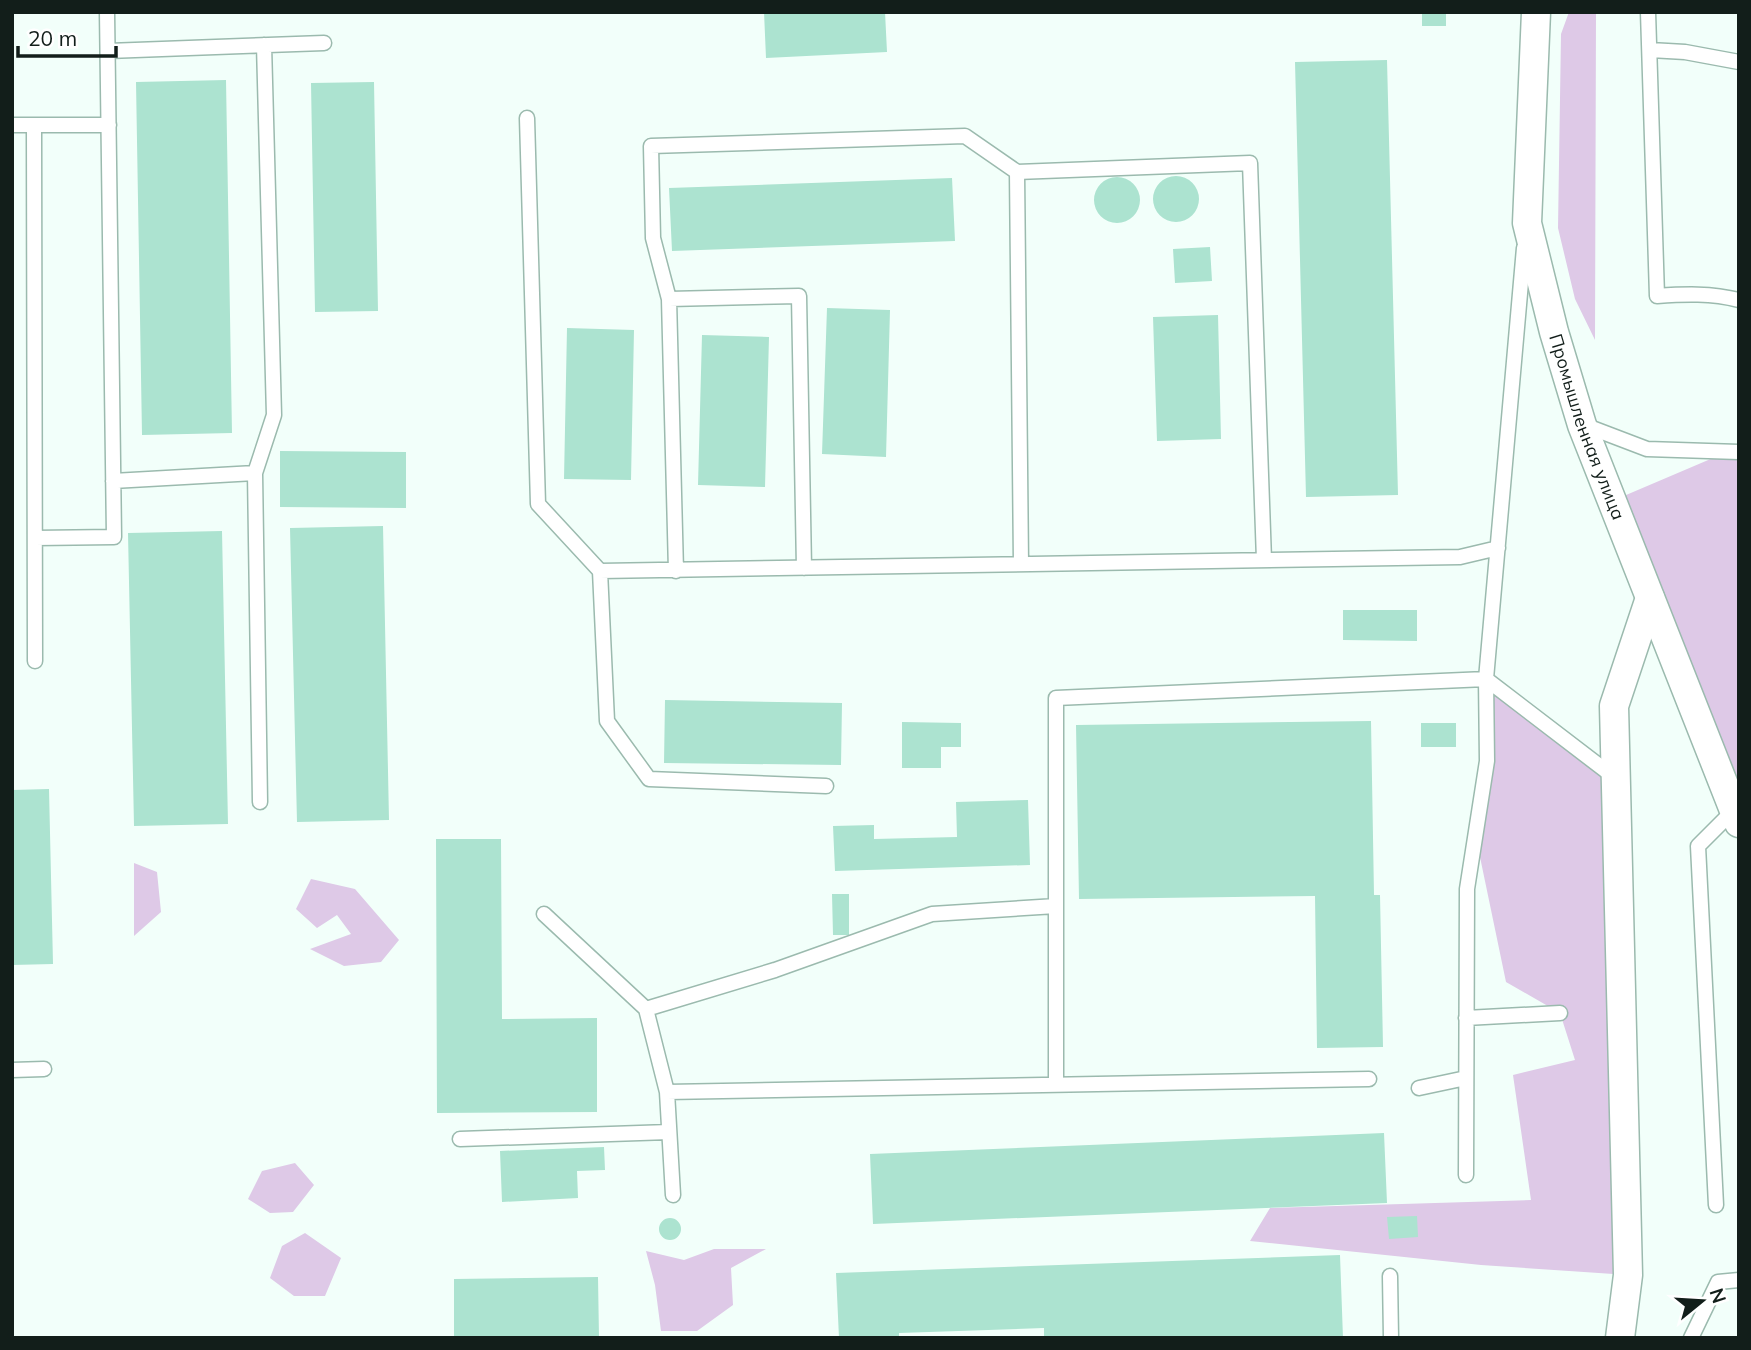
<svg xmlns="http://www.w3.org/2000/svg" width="1751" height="1350" viewBox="0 0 1751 1350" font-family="Mulish,sans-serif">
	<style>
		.green { fill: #dec9e7 }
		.building { fill: #ace3d0 }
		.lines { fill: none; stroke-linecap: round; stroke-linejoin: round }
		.service-casing { stroke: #9bbaae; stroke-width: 17 }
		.minor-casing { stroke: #9bbaae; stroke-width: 31 }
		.service { stroke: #fff; stroke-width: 14 }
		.minor { stroke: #fff; stroke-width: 28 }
		.labels { text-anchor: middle; stroke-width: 7; stroke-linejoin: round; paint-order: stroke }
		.street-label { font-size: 18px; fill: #121e1a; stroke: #fff }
	</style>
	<rect width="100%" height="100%" fill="#f2fffa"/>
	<path class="green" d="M1569,12h27l-1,328 -20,-41 -17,-71 3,-194z
		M1727,452h12v371l-127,-322z
		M1486,679l130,98 12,498 -147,-10 -231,-24 20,-33 261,-8 -18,-125 62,-15 -15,-47 -54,-31 -31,-149z
		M134,863l23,9 4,40 -27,24z
		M311,879l44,10 44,51 -18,22 -37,4 -34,-17 41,-15 -14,-19 -20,13 -21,-19z
		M295,1163l19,22 -21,27 -23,1 -22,-14 14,-28z
		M305,1233l36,25 -16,38h-31l-24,-18 12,-32z
		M714,1249h52l-35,19 2,37 -36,26h-36l-6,-46 -9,-34 38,9z"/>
	<path class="building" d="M764,12h121l2,40 -121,6z
		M1422,12h24v14h-24z
		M1387,60l11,435 -92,2 -11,-435z
		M226,80l6,353 -90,2 -6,-353z
		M374,82l4,229 -63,1 -4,-229z
		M1153 199a23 23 0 1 1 46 0a23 23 0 1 1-46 0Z
		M1094 200a23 23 0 1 1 46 0a23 23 0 1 1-46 0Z
		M952,178l3,63 -283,10 -3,-63z
		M1210,247l2,34 -37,2 -2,-34z
		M827,308l63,2 -4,147 -64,-3z
		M1218,315l3,124 -64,2 -4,-124z
		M567,328l67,2 -3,150 -67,-1z
		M702,335l67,2 -4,150 -67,-2z
		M280,451l126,1v56l-126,-1z
		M383,526l6,294 -92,2 -7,-294z
		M222,531l6,293 -94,2 -6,-293z
		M1343,610h74v31l-74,-1z
		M665,700l177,3 -1,62 -177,-2z
		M1371,721l3,174h6l3,152 -66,1 -2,-152 -236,3 -3,-174z
		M902,722l59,1v24h-20v21h-39z
		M1421,723h35v24h-35z
		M49,789l4,175 -41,1v-175z
		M1028,800l2,65 -195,6 -2,-45 41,-1v14l83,-2 -1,-35z
		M436,839h65l1,180 95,-1v94l-160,1z
		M832,894h17v41h-16z
		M1384,1133l3,70 -514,21 -3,-70z
		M604,1147l1,23 -28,1 1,27 -76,4 -2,-51z
		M1417,1216l1,21 -29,2 -2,-22z
		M659 1229a11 11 0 1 1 22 0a11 11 0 1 1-22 0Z
		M1340,1255l3,83h-299v-10l-145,5v5h-60l-3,-65z
		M598,1277l1,61h-145v-59z"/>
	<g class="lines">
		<g class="service-casing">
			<path id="service" d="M1648,12l9,284c28,-2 54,-3 82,4
				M1650,50l35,2 54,10
				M108,51l216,-8
				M527,118l11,386 62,67 860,-14 38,-9
				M12,125h97
				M34,125l1,536
				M1017,172l4,392
				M669,299l130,-3 5,272
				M1584,425l63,24 92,3
				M113,481l142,-8
				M35,538l79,-1 -7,-525
				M600,571l7,150 42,58 177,7
				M676,571l-7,-272 -16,-61 -2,-92 314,-10 52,36 233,-9 14,397
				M260,802l-5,-329 19,-58 -10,-370
				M544,914l102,95 21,83 6,103
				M646,1009l129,-39 157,-56 124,-8
				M1466,1018l94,-5
				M12,1070l32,-1
				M1056,1084v-386l430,-19 128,98
				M1419,1088l47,-10
				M667,1092l702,-13
				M460,1139l209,-7
				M1466,1175l1,-286 20,-128 -1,-82 38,-431
				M1716,1205l-18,-359 36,-36
				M1390,1276l1,62
				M1691,1338l27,-56 21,-2"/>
		</g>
		<g class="minor-casing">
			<g id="minor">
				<path id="s1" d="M1536,12l-9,211 27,109 28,93 157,398"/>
				<path d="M1620,1338l8,-63 -14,-569 36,-108"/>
			</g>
		</g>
		<use href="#service" class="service"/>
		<use href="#minor" class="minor"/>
	</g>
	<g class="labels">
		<g class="street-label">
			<text dy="6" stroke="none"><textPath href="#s1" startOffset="424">Промышленная улица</textPath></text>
		</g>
	</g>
	<rect width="1751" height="1350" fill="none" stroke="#121e1a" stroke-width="28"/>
	<g transform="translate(1702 1301) rotate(72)" stroke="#ffffff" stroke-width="5" paint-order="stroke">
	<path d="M0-5L12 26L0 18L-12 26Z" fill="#121e1a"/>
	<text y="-10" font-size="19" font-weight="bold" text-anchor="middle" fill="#121e1a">N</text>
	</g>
	<path d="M18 46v10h98v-10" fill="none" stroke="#121e1a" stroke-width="3.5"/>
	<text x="28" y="46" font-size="21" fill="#121e1a" stroke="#ffffff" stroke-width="5" paint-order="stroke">20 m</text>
</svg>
